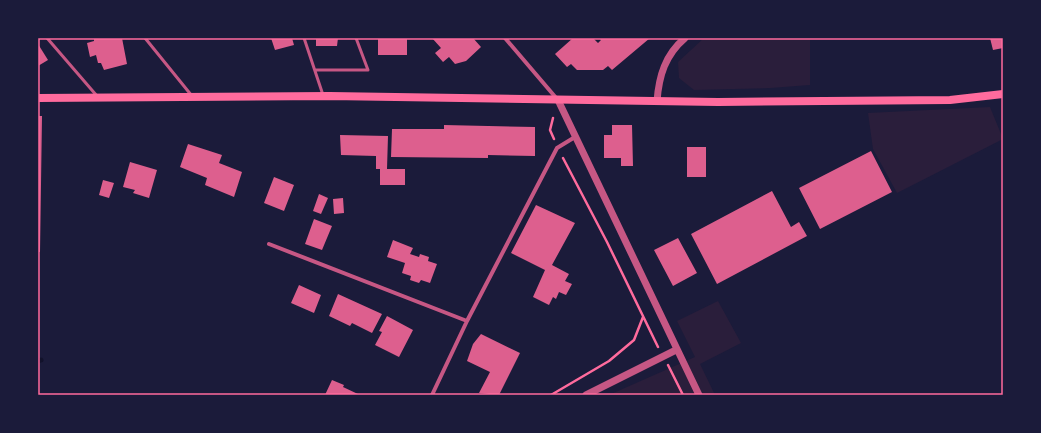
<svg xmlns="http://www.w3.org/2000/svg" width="1041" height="433" viewBox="0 0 1041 433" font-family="Signika,sans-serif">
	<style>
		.green { fill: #2a1e3b }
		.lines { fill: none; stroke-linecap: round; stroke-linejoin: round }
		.stream { stroke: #12122b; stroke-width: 5 }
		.building { fill: #dd5f8e }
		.path { stroke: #ff6b9d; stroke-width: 2.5 }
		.service { stroke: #c65784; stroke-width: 3 }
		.minor { stroke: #c65784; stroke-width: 4 }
		.tertiary { stroke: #c65784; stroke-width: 7 }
		.secondary { stroke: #ff6b9d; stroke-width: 8 }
		.neatline { fill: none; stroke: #ff6b9d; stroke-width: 1.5 }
	</style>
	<rect width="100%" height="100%" fill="#1b1b3a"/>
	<path class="green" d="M704,38h106v47l-40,3 -76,2 -15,-12 -1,-16z
		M990,107l13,32 -106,54 -24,-44 -5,-36z
		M718,301l23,42 -41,21 15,31h-106l86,-38 -18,-36z"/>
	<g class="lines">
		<path class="stream" d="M38,361l3,-1"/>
	</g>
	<path class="building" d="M94,38h28l5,26 -23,6 -3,-7h-3l-2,-8 -6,2 -3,-14 7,-2z
		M271,38h21l2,7 -19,5z
		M316,38h22l-1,8h-21z
		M378,38h29v17h-29z
		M432,38h41l8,9 -15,14 -11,3 -6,-7 -6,5 -8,-9 6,-5z
		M573,38h20l5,5 3,-3 -2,-2h51l-38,32 -4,-4 -5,4h-26l-6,-6 -4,3 -12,-13z
		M990,38h13v10l-10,2z
		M38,44l10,16 -10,6z
		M38,116h4l-2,136h-2z
		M444,125l91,2v29l-47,-1v3l-97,-1 1,-28h52z
		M612,125h20l1,41h-12v-8h-17v-23h8z
		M340,135l48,1 -1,33h18v16h-25v-16h-4v-13l-35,-1z
		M188,144l34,11 -3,8 23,9 -8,25 -29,-12 2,-7 -27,-11z
		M687,147h19v30h-19z
		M871,151l21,41 -72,37 -21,-41z
		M130,162l27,8 -8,28 -16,-5 2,-3 -12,-3z
		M274,177l20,8 -10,26 -20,-8z
		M103,180l11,3 -5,15 -10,-3z
		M772,191l19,36 8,-5 8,14 -90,48 -26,-50z
		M319,194l9,4 -7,16 -8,-3z
		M343,198l1,15 -10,1 -1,-15z
		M536,205l39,18 -23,42 17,9 -4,7 7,3 -6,11 -7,-3 -3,7 -3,-2 -4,8 -16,-8 12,-27 -34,-17z
		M314,219l18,7 -10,24 -17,-6z
		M678,238l19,35 -24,13 -19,-36z
		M393,240l20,8 -3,6 9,3 1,-3 9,3 -1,4 9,3 -7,19 -9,-3 -2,3 -9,-3 1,-4 -9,-3 3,-10 -18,-6z
		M299,285l22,10 -7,18 -23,-10z
		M338,294l44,20 -10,19 -20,-10 -2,3 -21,-10z
		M387,316l26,14 -14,27 -24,-12 7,-13 -3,-1z
		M481,334l39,19 -21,42 -20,-2 11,-21 -23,-11 6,-17z
		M332,380l12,5 -1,2 17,8h-35z"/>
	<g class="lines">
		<path class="path" d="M553,118l-3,12 4,9
			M563,158l44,84 51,105
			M668,365l15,30
			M551,395l58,-34 25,-21 9,-23"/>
		<path class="service" d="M47,38l50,58
			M145,38l47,58
			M304,38l19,57
			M315,70h53l-12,-32"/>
		<path class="minor" d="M505,38l52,61
			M269,244l198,77
			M432,395l35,-74 90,-173 18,-11"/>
		<path class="tertiary" d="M558,100l141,295
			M657,101c2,-25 8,-46 28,-63
			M586,395l90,-45"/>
		<path class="secondary" d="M38,98l292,-2 388,6 232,-2 53,-6"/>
	</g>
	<rect width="1041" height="433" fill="none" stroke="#1b1b3a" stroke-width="78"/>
	<rect x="39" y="39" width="963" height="355" class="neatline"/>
</svg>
